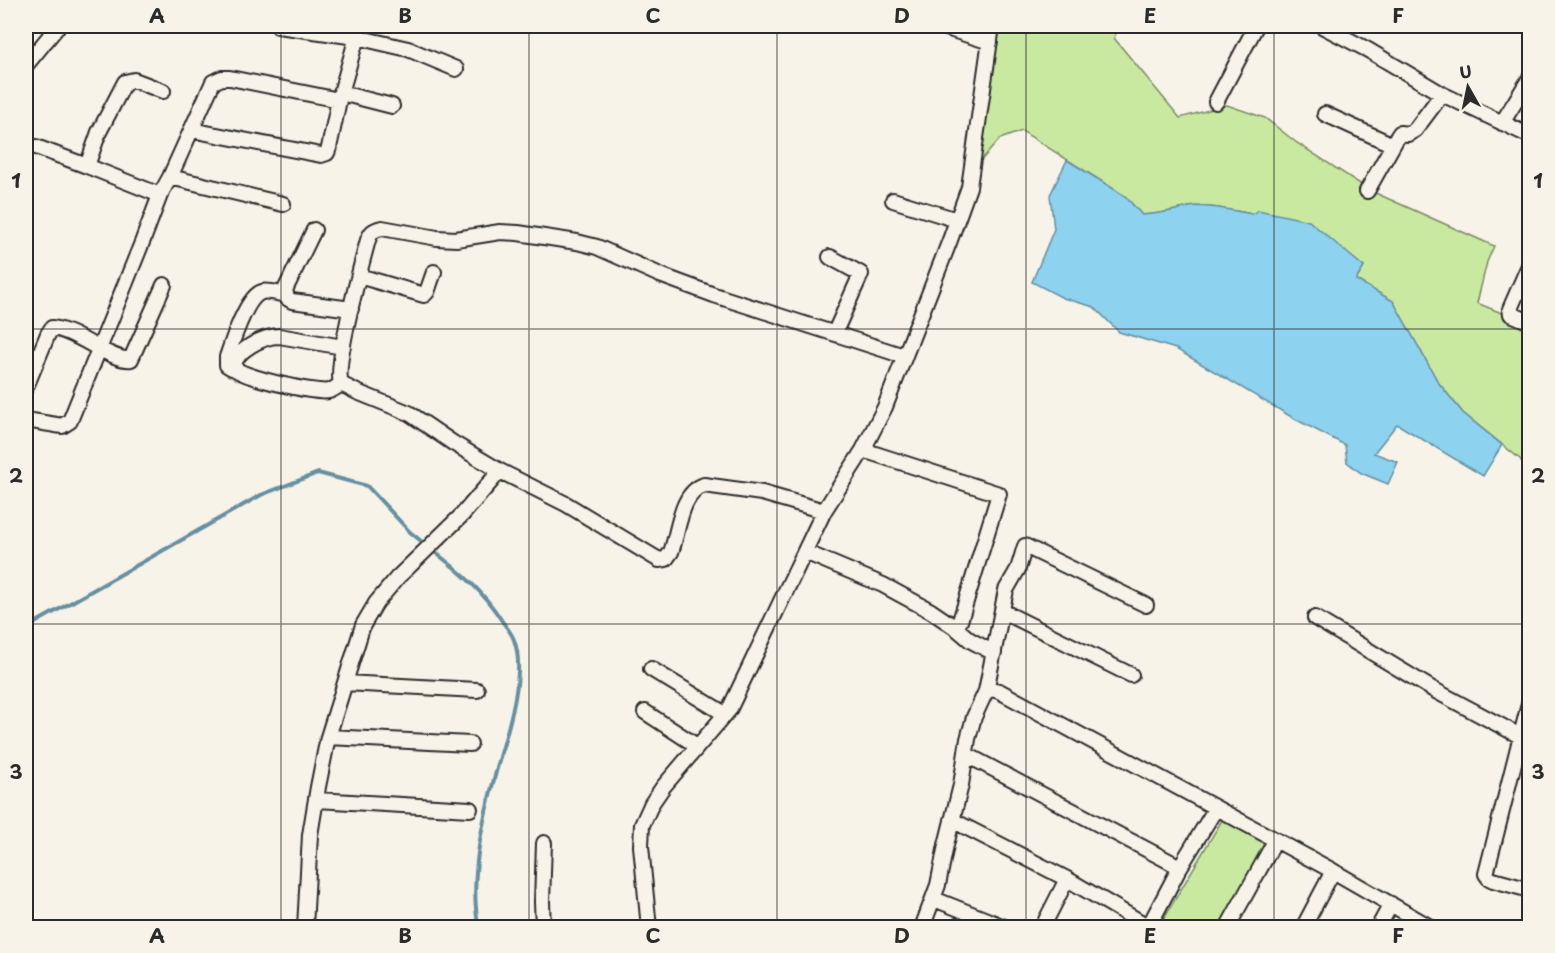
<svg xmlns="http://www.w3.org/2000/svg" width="1555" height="953" viewBox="0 0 1555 953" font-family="'Playpen Sans',sans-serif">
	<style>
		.green { fill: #c9e9a1; stroke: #7a8a66; stroke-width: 1.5 }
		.water { fill: #8dd2ef; stroke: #668fa1; stroke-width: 1.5 }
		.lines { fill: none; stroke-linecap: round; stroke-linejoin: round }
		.stream { stroke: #668fa1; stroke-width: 4 }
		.minor-casing { stroke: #2b2b2b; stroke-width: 18 }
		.minor { stroke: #f7f3e8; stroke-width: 14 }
		.grid { fill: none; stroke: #2b2b2b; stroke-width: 1.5; stroke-opacity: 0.55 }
		.neatline { fill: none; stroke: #2b2b2b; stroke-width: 2 }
		.grid-label { font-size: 20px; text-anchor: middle; font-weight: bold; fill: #2b2b2b }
	</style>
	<rect width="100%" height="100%" fill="#f7f3e8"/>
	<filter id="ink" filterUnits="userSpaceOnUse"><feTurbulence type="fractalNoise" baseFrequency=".0167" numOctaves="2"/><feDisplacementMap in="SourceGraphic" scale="12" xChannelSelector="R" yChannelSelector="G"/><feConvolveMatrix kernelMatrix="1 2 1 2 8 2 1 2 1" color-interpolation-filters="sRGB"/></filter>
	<g filter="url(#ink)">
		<path class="green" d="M993,26h126l-5,12 66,80 47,-13 38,13 32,25 74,48 123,55 -7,16 -10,41 52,21v149l-9,-14 -57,-46 -25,-31 -45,-81 -37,-21 8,-13 -112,-53c-15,-3 -49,-10 -63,-7 -16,4 -30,7 -47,8l-17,-19 -103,-65 -22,8 -32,36z
			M1225,815l50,28 -47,84 -70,1z"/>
		<path class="water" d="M1067,160l58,36 17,19c17,-1 31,-4 47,-8 14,-3 48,4 63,7l6,-4 51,11 55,46 -8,13 37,21 45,81 25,31 39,32 -19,31 -86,-52 -23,29 24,9 -10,22 -27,-11 -14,-11 -2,-17 -50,-26 -119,-70 -57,-17 -25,-25 -31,-9 -31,-16 22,-53 -4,-34z"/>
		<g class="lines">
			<path class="stream" d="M432,550c28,21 51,41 70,71 4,6 10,12 12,19 12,31 -5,86 -14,117 -14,51 -33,118 -21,171
				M26,628l235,-133 57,-22 49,13 43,46 16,13"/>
			<g class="minor-casing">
				<path id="minor" d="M278,26l78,11 52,12 48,20
					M940,26l50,16
					M1322,26l46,24 74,44 88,42
					M1528,26h2
					M26,65l32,-39
					M341,93l51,13
					M1216,102l40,-76
					M1325,114l68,31
					M1502,123l28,-45
					M191,130l130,25 6,-2 2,-5 10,-48
					M36,147l51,19
					M170,177l113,27
					M1367,191l31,-55 2,-3 8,1 7,-4 27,-36
					M160,195l-73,-29 12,-34 26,-50 9,-2 29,11
					M893,200l64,20
					M314,230l-29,60 2,8 5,3 59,8
					M830,257l31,17 -26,58
					M1530,263l-20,46 1,5 19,8
					M359,276l65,19 3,-3 7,-20
					M232,368l-5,-3v-8c5,-15 20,-61 35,-65 7,-2 17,2 24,3
					M341,384c-3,2 -8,6 -12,7 -12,3 -87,-14 -95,-23 -1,-17 30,-32 45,-32l64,11
					M26,387l22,-53 4,-6c24,2 60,34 79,31l33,-74
					M26,420l36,6 8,-5 73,-181 17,-45 10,-18 43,-95 9,-4h8l109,22 21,-74
					M500,471l-47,-28 -44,-30 -52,-21 -16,-8c-7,-19 20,-118 27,-144 3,-8 5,-10 14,-12l55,10 19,1 44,-7 18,1 59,9 20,5 63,28 54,20 190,61
					M805,552l78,33 48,26 25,17 4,-7 39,-127 -136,-44
					M1002,611l129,64
					M1315,618l119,72 86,46
					M956,628l14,12 24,13
					M651,669l74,45
					M345,683l132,7
					M986,691l20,-101 12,-21 7,-23 121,59
					M1530,700l-44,174 3,4 4,2 37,10
					M645,712l52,34
					M328,737l142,7
					M967,755l213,112
					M317,800l153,9
					M952,820l115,59 82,48
					M934,899l73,29
					M305,928l5,-93 8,-48 10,-50 35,-112 13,-22 21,-25 65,-63 38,-44 66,33 93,56 7,-1 5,-7c8,-21 9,-59 33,-67l58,8 62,18
					M543,928l-1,-26 2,-59
					M649,928l-8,-82 1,-21 10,-22 11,-16 66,-77 95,-199 39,-61 22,-43 65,-167 19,-53 23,-161
					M922,928l16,-43 8,-40 15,-60 7,-46 6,-22 12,-26 5,-2 8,2 334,180 99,57
					M1042,928l25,-49
					M1148,928l32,-61 36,-59
					M1227,928l48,-87
					M1303,928l30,-57
					M1378,928l13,-24"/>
			</g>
			<use href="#minor" class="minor"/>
		</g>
	</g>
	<path class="grid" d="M281,26v902M529,26v902M777,26v902M1026,26v902M1274,26v902M26,329h1504M26,624h1504"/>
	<rect width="1555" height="953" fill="none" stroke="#f7f3e8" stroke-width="66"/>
	<g transform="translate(1468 87) rotate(351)" stroke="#f7f3e8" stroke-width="4.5" paint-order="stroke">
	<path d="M0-4.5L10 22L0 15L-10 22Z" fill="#2b2b2b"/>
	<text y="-9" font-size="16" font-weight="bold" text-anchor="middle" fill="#2b2b2b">U</text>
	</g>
	<rect x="33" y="33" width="1489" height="887" class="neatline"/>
	<g class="grid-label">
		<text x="157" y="23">A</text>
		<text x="405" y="23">B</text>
		<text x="653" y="23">C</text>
		<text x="902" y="23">D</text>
		<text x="1150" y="23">E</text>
		<text x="1398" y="23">F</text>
		<text x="16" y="188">1</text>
		<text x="1538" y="188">1</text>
		<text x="16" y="483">2</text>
		<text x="1538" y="483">2</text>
		<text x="16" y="779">3</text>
		<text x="1538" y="779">3</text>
		<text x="157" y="943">A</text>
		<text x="405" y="943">B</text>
		<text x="653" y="943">C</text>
		<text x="902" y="943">D</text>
		<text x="1150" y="943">E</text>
		<text x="1398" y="943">F</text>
	</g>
</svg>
